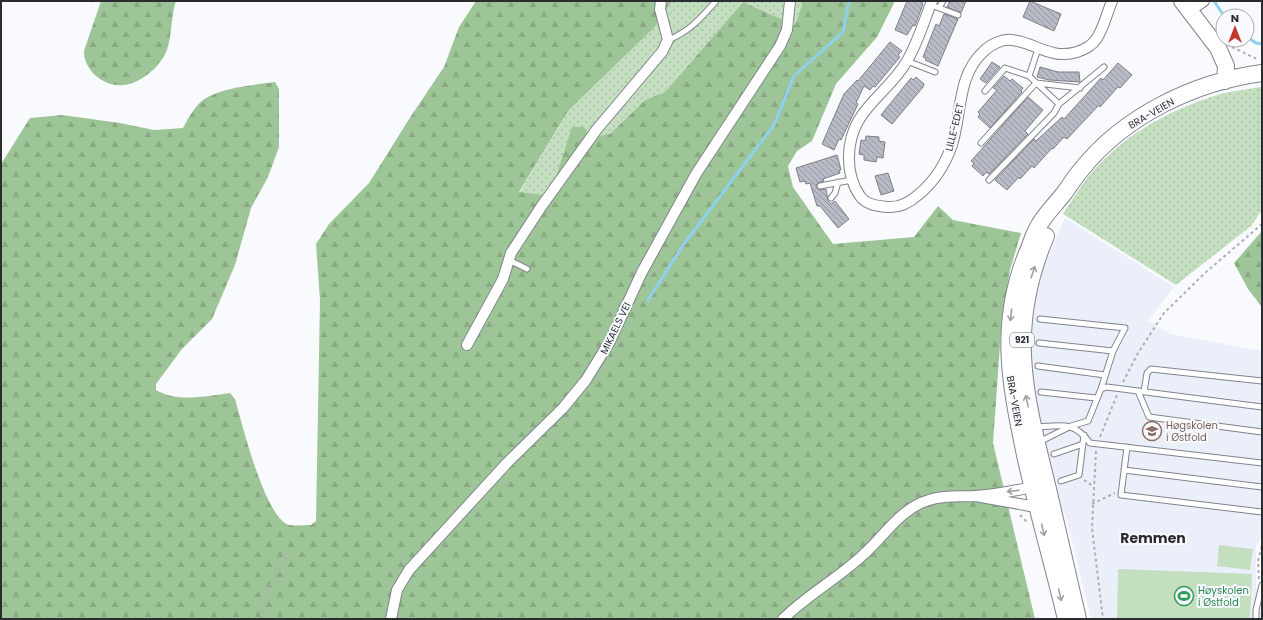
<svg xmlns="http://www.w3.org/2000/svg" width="1263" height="620" viewBox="0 0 1263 620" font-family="Poppins,sans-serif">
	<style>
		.built { fill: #ebeff9 }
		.grass { fill: url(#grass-dots) }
		.forest { fill: url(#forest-firs) }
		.garden { fill: #c4dec0 }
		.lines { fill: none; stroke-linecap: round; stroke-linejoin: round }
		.stream { stroke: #8fd0ec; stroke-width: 3 }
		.building { fill: url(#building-back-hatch); stroke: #7d8089 }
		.service-casing { stroke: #80848c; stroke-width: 7 }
		.minor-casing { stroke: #80848c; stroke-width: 12 }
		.primary-casing { stroke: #80848c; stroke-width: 18 }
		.path { stroke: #aeafb3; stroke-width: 2; stroke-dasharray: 3 3; stroke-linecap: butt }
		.service { stroke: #fff; stroke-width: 5 }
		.minor { stroke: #fff; stroke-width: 10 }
		.primary { stroke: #fff; stroke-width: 16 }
		.oneway { stroke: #a0a0a2 }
		.labels { text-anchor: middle; stroke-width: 4; stroke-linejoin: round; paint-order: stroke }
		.shield { fill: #f9fafe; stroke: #696a6e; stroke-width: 1 }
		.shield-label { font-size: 9px; font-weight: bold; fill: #2b2c30 }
		.street-label { font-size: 10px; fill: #2b2c30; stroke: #f9fafe }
		.education-label { font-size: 10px; fill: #785e54; stroke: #f9fafe; text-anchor: start }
		.leisure-label { font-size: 10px; fill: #27864d; stroke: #f9fafe; text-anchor: start }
		.district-label { font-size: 14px; font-weight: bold; fill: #2b2c30; stroke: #f9fafe }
	</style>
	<defs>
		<pattern id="grass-dots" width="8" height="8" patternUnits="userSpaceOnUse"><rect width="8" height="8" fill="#c4dec0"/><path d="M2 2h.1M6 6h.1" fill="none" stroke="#a9bfa5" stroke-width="1.8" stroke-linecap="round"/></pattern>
		<pattern id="forest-firs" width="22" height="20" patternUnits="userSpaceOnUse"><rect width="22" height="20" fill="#9ec597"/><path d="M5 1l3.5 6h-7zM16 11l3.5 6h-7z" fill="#88a982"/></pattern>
		<pattern id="building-back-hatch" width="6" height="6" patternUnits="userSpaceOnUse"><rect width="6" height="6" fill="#b8bbc5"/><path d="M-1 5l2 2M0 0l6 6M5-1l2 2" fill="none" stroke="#9698a0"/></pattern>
	</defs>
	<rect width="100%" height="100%" fill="#f9fafe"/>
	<path class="built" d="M1065,218l109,69 -26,34 22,13 92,17v185l-6,11v43l6,29h-171l-24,-100 -10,-22 -29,-132 6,-63 10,-36z"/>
	<path class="grass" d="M672,1h129l1,4 -7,20 -52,-23 -78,90 -20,8 -35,34 -20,3 -39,59 -32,-3 49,-82 87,-84z
		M1259,87l3,1v122l-11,16 -75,59 -113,-71c7,-11 14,-22 22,-33 33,-43 81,-70 132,-86 13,-4 28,-5 42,-8z"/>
	<path class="forest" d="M101,1h75c-6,17 -3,42 -13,57 -8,12 -24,26 -40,27 -19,2 -39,-14 -39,-34z
		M476,1h196l-17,26 -87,84 -49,81 31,4 22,-69h12l6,10 20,-3 35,-34 20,-8 78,-90 52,23 7,-20 -1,-4h94l-18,36 -41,47 -24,57 -15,10 -9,15 5,21 40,57 81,-7 24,-31 15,14 68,13 -11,37 -8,47 -9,126 42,176h-1034v-455l29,-46 32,-3 58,8 34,7 29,-2c6,-11 13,-25 25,-31 19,-10 46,-12 67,-15l4,7v58l-11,30 -17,31 -16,57 -23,54 -30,30 -26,35v6c22,13 50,6 74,3l5,6c7,24 30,119 54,126 6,1 15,0 22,0l5,-4 4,-221 -4,-56 13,-20 40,-41 42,-67 33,-49 15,-40z
		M1262,231v76l-14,-18 -14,-26z"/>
	<path class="garden" d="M1219,545l34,4 -3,21 -33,-4z
		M1118,569l134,5 -2,45h-133z"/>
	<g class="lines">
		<path class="stream" d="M1214,1l10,15
			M1247,37l9,6 6,1
			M648,300l36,-56 90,-119 20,-49 49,-44 6,-31"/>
	</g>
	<path class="building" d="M907,1h16l-1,3h1l-8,22 -2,-1 -6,10 -12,-5z
		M950,1h16l-5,12 -14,-6z
		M1030,1l31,13 -7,17 -31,-14z
		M944,14l14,5 -20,47 -13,-6 1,-2 -3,-1 13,-33 3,2z
		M890,42l12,9 -4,4 2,2 -25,30 -2,-1 -3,4 -6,-4 -8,17 2,1 -17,36 -2,-1 -5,11 -12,-6 22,-50 13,-14 1,1z
		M992,62l8,5 -14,16 -6,-4z
		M1118,63l14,12 -12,13 -2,-1 -18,20 -1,-2 -32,34 -3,-2 -11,12 -1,-1 -18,20 -2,-2 -12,13 -1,-2 -12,13 -12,-10 39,-41 2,2 26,-24 2,2 37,-41 2,2z
		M1040,67l18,5h21l1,10 -31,-2 -12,-3z
		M1004,76l6,5 2,-2 11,9 -2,3 1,1 -32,36 -12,-11 2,-3 -2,-2 19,-22 -4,-2z
		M916,77l8,7 -1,3 -31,37 -11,-9 30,-37 2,2z
		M1028,97l15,13 -18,21 3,3 -39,40 -3,-2 -3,4 -11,-10 2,-3 -3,-2z
		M866,136l13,1v4l6,1 -2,16 -6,-1 -1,5 -12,-2v-5l-5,-1 2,-14 4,1z
		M837,155l4,15h-2l1,3 -17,6 1,2 -6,2 -2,3 3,4 7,-1 2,12 3,3 4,-3 14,18 -11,9 -18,-22h-3l-7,-23 -4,1 -1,-3 -5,1 -4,-14z
		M888,173l6,18 -13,4 -6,-19z"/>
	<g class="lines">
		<g class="service-casing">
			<path id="service" d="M931,5l27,10
				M939,8l4,-7
				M668,40c21,-8 33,-22 48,-39
				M907,61l28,11
				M985,91l20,-23 24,8
				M1059,104l45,-37
				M981,143l55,-60 44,5
				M989,180l65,-67 5,-9 -30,-28 9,-27
				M820,186l32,-6
				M831,198l4,-5 3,-11
				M509,260l18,9
				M1040,319l85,9 -12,23 -12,38
				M1039,343l74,8
				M1038,366l67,9
				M1138,391l11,26 113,15
				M1041,392l55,6
				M1144,392l3,-19 4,-4 111,12
				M1035,427c26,-1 38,-7 55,16l172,20
				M1039,442l32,-16 17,-5 13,-32 6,-2 155,20
				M1127,447l-6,48 141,17
				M1054,454l29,-10
				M1124,470l138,17
				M1061,481l18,-6 5,-40
				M1256,619v-9l6,-25"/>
		</g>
		<g class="minor-casing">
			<path id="minor" d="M932,1c-8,20 -14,41 -25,60 -21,36 -59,49 -58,98 0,13 4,27 11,37 6,9 18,10 28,11 11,1 22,-5 30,-12 16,-13 27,-30 34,-50 10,-32 5,-70 32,-94 7,-7 18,-12 28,-11 24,3 39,20 65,12 8,-3 15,-6 20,-14 7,-11 10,-25 15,-37
				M1190,11l14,-10
				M467,345l36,-66 8,-26 30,-46 56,-78 65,-77 6,-12 -8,-31 1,-8
				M976,496l54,10h7l3,-3
				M391,619l6,-29 12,-20 98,-107 56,-55 23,-28 24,-39 32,-69 54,-98 84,-128 7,-16 3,-29
				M783,619c25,-25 56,-41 81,-65 21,-19 37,-46 65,-54 15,-5 31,-3 46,-4 19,-1 39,-5 57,-9l5,2"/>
		</g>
		<g class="primary-casing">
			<path id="primary" d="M1182,1l36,47 8,18 -1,15
				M1046,236c-40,94 -21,159 2,253 10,44 20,87 30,130
				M1066,619c-13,-55 -29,-109 -41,-164 -15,-72 -27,-131 2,-202 4,-8 6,-18 11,-26 7,-13 18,-23 27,-35 5,-7 10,-15 16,-22 43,-54 113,-88 181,-97"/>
		</g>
		<path class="path" d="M91,2l1,-1
			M1232,47l27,13
			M1123,382l15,-29 26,-40 41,-40 57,-49
			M1100,437l17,-42
			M1096,451l-4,77 11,91
			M1084,480l9,6
			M1092,504l23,-11
			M1020,515l8,8
			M1259,579l-1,-18 4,-16
			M264,619l-3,-18 28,-49"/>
		<use href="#service" class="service"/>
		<use href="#minor" class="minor"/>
		<use href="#primary" class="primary"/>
	</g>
	<defs><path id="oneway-shaft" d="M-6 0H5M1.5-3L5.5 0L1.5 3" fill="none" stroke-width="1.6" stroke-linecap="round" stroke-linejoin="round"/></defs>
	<g class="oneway">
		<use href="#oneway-shaft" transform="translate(1033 272) rotate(-72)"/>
		<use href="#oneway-shaft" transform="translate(1011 315) rotate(96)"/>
		<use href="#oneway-shaft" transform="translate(1027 401) rotate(-102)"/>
		<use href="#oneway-shaft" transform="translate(1013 491) rotate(173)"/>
		<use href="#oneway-shaft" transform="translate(1043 530) rotate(76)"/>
		<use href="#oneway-shaft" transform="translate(1060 595) rotate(76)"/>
	</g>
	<defs>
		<g id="university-ring" transform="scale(1)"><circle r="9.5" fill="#f9fafe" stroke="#8d6e63" stroke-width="1.5"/><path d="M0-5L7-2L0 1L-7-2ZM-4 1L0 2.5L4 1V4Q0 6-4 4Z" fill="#8d6e63"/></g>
		<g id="stadium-ring" transform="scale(1)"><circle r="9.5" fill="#f9fafe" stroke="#2e9e5b" stroke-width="1.5"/><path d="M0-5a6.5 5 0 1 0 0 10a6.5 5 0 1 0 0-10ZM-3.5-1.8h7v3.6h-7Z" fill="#2e9e5b"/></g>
	</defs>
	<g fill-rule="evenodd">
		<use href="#university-ring" x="1152" y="431"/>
		<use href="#stadium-ring" x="1184" y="596"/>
	</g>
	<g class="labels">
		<rect class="shield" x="1010" y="333" width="24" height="14" rx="3"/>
		<g class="shield-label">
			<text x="1022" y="343">921</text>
		</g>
		<g class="street-label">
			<text transform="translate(1151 113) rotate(-30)" y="4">BRA-VEIEN</text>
			<text transform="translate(954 127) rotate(-76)" y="4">LILLE-EDET</text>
			<text transform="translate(615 328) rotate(-64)" y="4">MIKAELS VEI</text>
			<text transform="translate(1015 401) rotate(80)" y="4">BRA-VEIEN</text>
		</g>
		<g class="education-label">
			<text x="1166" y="429">Høgskolen<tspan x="1166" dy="12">i Østfold</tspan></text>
		</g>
		<g class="leisure-label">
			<text x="1198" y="594">Høyskolen<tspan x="1198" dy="12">i Østfold</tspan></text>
		</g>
		<g class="district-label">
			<text x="1153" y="543">Remmen</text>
		</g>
	</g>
	<rect width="1263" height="620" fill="none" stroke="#2b2c30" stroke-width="4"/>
	<g transform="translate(1235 28)"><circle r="19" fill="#f9fafe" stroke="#a7a8ac"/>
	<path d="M0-3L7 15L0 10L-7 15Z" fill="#c4362e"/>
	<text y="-6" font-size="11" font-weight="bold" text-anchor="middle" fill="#2b2c30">N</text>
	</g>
</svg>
